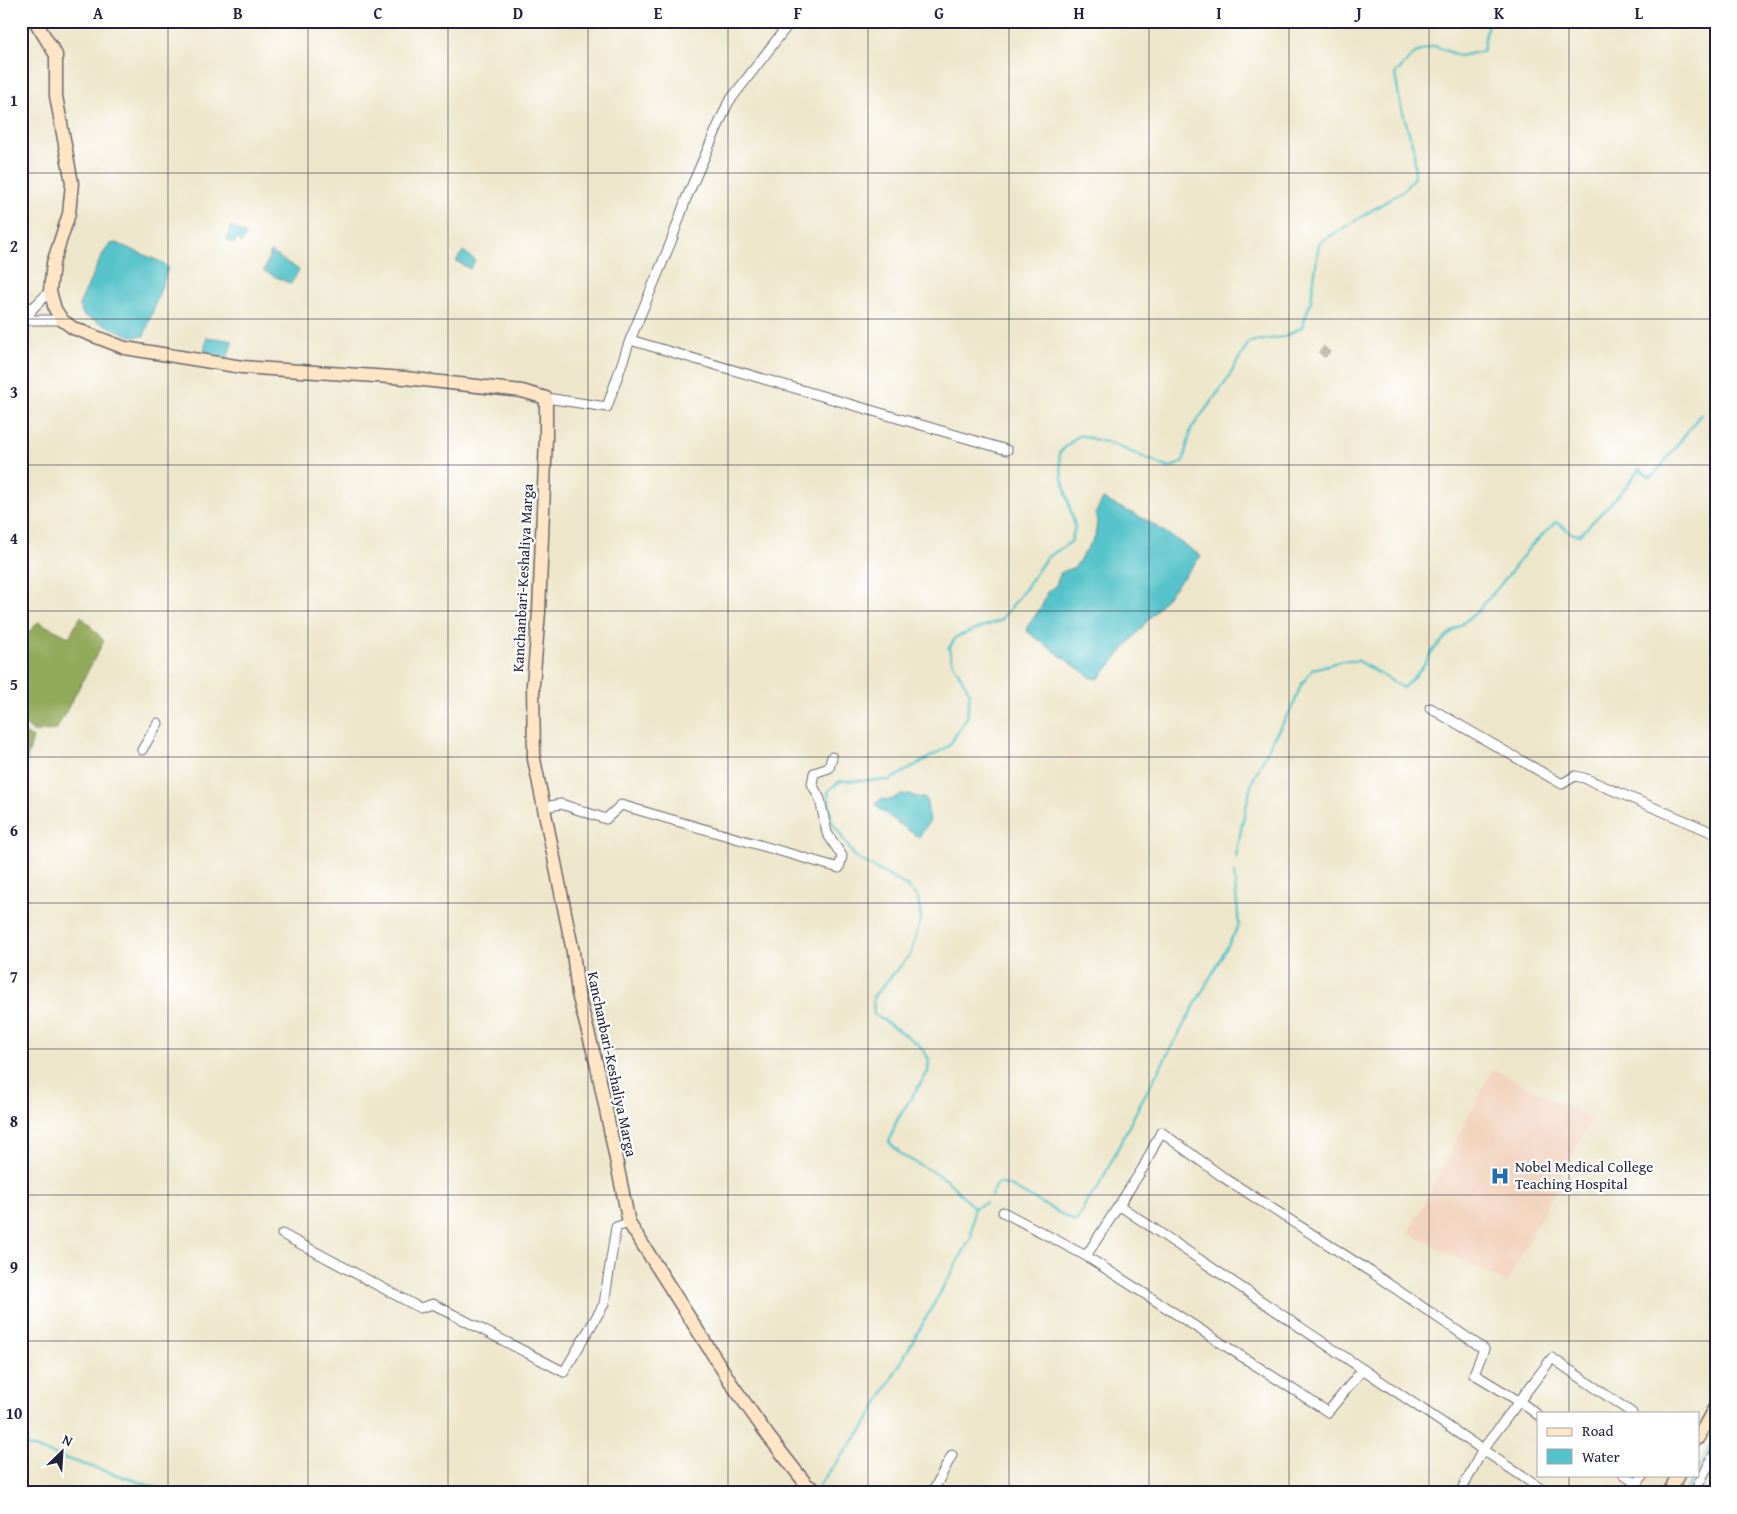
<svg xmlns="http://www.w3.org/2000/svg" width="1737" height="1514" viewBox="0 0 1737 1514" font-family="'Gentium Book Plus',serif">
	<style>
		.built { fill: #f3d4bf }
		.forest { fill: #91a95a; stroke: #5a664a }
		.water { fill: #55c3c9; stroke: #3c7282 }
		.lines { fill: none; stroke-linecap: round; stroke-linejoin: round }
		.stream { stroke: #55c3c9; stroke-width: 2.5 }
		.street-tunnel { stroke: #c5bfad; stroke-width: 9; stroke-dasharray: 9 4.5; stroke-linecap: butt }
		.street-casing { stroke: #69676d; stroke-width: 11 }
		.secondary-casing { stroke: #69676d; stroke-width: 15 }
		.street { stroke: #fff; stroke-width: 9 }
		.secondary { stroke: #fde5c5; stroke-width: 12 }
		.grid { fill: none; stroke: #22223b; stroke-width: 1; stroke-opacity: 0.55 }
		.labels { text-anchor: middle; stroke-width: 4.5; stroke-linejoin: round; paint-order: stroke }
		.street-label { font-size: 15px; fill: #22223b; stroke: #fff }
		.poi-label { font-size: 15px; fill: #22223b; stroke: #fff; text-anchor: start }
		.neatline { fill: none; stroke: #22223b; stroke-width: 2 }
		.grid-label { font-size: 16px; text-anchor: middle; font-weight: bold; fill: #22223b }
	</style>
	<rect width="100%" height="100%" fill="#fff"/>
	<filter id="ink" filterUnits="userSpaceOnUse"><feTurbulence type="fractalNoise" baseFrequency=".02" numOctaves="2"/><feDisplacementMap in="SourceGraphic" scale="10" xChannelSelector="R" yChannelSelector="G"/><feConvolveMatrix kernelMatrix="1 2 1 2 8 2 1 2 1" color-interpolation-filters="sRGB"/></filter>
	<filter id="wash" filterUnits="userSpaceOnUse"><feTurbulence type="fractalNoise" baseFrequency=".0096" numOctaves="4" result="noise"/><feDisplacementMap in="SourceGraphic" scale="20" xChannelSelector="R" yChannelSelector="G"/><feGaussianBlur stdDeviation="1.12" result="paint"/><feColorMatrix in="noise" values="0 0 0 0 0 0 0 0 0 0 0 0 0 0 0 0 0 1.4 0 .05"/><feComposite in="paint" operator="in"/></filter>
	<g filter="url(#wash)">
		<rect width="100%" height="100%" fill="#eee6ca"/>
		<path class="built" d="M1493,1069l98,50 -84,164 -98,-50z"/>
		<path class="forest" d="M81,616l23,25 -48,89 -23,2 -12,-11v-18l3,-5 -3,-2v-55l17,-19 31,15z
			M21,731l12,7 -6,21 -6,7z"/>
		<path class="water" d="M231,226l15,9 -4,8 -5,-5 -3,6 -7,-4z
			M116,243l45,19 7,6 -24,68 -11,1 -50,-22 -4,-10 23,-50 8,-11z
			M463,251l12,9 -5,9 -14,-8z
			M271,252l28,18 -8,14 -27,-13z
			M207,337l26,4 -7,19 -23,-3z
			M1103,499l45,22 53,35 -102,123 -9,-2 -62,-45 -1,-5 15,-21 5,-14 9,-7 5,-13 14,-5 20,-30 2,-16 -2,-7z
			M902,794l9,1 15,4 4,21 -11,18 -41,-30 -2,-5 5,-4 9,1z"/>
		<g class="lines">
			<path class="stream" d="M1236,857l6,-33 10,-42 21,-43 19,-31 9,-23 12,-16 29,-8h17l44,27 18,-19 14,-21 13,-13 30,-24 29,-34 22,-29 27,-26 17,12 7,1 47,-49 12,-17 11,8 5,-3 46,-60
				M991,1196l4,-10 4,-3 11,3 66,36 12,-23 10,-11 42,-84 99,-179 -5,-53
				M974,1208l12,-5
				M21,1444l152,49
				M1698,1469l18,-33
				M818,1486l47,-60 106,-188 3,-30 -27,-28 -45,-25 -13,-13 8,-22 31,-48 1,-13 -11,-15 -44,-30 -1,-17 37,-42 11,-36 -3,-21 -13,-13 -50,-28 -24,-37 -3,-29 12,-10 50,-1 59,-34 18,-29 3,-24 -18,-32 -3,-13 7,-11 45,-17 25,-32 20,-30 25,-16 4,-15 -13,-49 -3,-25 20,-18 33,9 57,24 14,-6 8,-33 34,-46 24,-41 35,-5 18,-10 9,-26 8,-58 84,-52 12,-15 -1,-26 -14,-48 -5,-28 20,-21 19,-7 26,10 23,-5 5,-30
				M1685,1493l10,-18"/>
		</g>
	</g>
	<g filter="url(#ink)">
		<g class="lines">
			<path class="street-tunnel" d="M1321,349l10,9"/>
			<g class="street-casing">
				<path id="street" d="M21,305l12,3
					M26,320h36
					M21,329l12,-21 17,-17
					M630,340l377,110
					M546,398l61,9 23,-67 41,-98 15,-43 42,-96 63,-82
					M1430,708l132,76 13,-8 9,2 132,56
					M142,750l16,-27
					M544,807l17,-3 45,15 15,-14 218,63 3,-12 -15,-23 -7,-34 -8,-15 2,-11 15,-5 3,-11
					M1120,1206l427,287
					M1003,1212l83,44 242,156 35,-43
					M282,1234l138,74 13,-4 131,68 40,-68 12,-77 13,-4
					M1086,1256l57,-88 18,-36 62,45 148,95 113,77 -10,25 48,29 16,12
					M1624,1475l13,9
					M932,1493l20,-38
					M1460,1493l23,-44 69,-91 80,55
					M1632,1493l11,-18
					M1694,1493l22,-42"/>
			</g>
			<g class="secondary-casing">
				<path id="secondary" d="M35,21l21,34v41l16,87 -3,31 -16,49 -3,28 5,18 7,11 11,8 52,20 117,19 163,11 117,13 24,7v39l-7,175 -6,73 1,74 39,193 5,42 19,72 32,157 104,163 36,51 37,47 14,9
					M1698,1438l18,-33
					M1669,1493l9,-18"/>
			</g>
			<use href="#street" class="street"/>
			<use href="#secondary" class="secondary"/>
		</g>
	</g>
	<path class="grid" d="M168,21v1472M308,21v1472M448,21v1472M588,21v1472M728,21v1472M868,21v1472M1009,21v1472M1149,21v1472M1289,21v1472M1429,21v1472M1569,21v1392M21,173h1695M21,319h1695M21,465h1695M21,611h1695M21,757h1695M21,903h1695M21,1049h1695M21,1195h1695M21,1341h1695M1569,1475v18"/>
	<defs>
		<g id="hospital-bare" transform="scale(1.5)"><path d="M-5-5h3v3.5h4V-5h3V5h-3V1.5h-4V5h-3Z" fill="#1f6fb2" stroke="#fff" stroke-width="2.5" paint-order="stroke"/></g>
	</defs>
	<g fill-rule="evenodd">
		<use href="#hospital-bare" x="1500" y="1176"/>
	</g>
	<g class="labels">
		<g class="street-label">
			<text transform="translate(523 578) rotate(-87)" y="5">Kanchanbari-Keshaliya Marga</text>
			<text transform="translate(612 1064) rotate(78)" y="5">Kanchanbari-Keshaliya Marga</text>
		</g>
		<g class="poi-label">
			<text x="1515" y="1172">Nobel Medical College<tspan x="1515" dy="17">Teaching Hospital</tspan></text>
		</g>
	</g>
	<rect width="1737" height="1514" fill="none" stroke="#fff" stroke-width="55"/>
	<rect x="1537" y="1412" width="162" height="65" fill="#ffffff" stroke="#a7a7b1"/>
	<rect x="1547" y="1428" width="25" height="8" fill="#fde5c5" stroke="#a7a7b1"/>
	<text x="1582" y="1436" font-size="15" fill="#22223b">Road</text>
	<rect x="1547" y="1449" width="25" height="15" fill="#55c3c9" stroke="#a7a7b1"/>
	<text x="1582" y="1462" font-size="15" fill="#22223b">Water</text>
	<g transform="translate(62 1452) rotate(25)" stroke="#ffffff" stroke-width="4" paint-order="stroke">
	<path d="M0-4L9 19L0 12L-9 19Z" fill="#22223b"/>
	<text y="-8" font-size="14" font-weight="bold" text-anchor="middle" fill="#22223b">N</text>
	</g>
	<rect x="28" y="28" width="1682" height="1458" class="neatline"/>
	<g class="grid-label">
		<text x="98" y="19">A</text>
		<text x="238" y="19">B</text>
		<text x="378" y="19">C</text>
		<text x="518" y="19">D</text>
		<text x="658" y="19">E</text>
		<text x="798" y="19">F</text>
		<text x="939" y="19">G</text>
		<text x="1079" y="19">H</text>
		<text x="1219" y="19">I</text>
		<text x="1359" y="19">J</text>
		<text x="1499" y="19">K</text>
		<text x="1639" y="19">L</text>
		<text x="14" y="106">1</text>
		<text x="14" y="252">2</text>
		<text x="14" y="398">3</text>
		<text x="14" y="544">4</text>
		<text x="14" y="690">5</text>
		<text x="14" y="836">6</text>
		<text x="14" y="982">7</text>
		<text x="14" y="1127">8</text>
		<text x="14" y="1273">9</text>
		<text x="14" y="1419">10</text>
	</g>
</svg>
